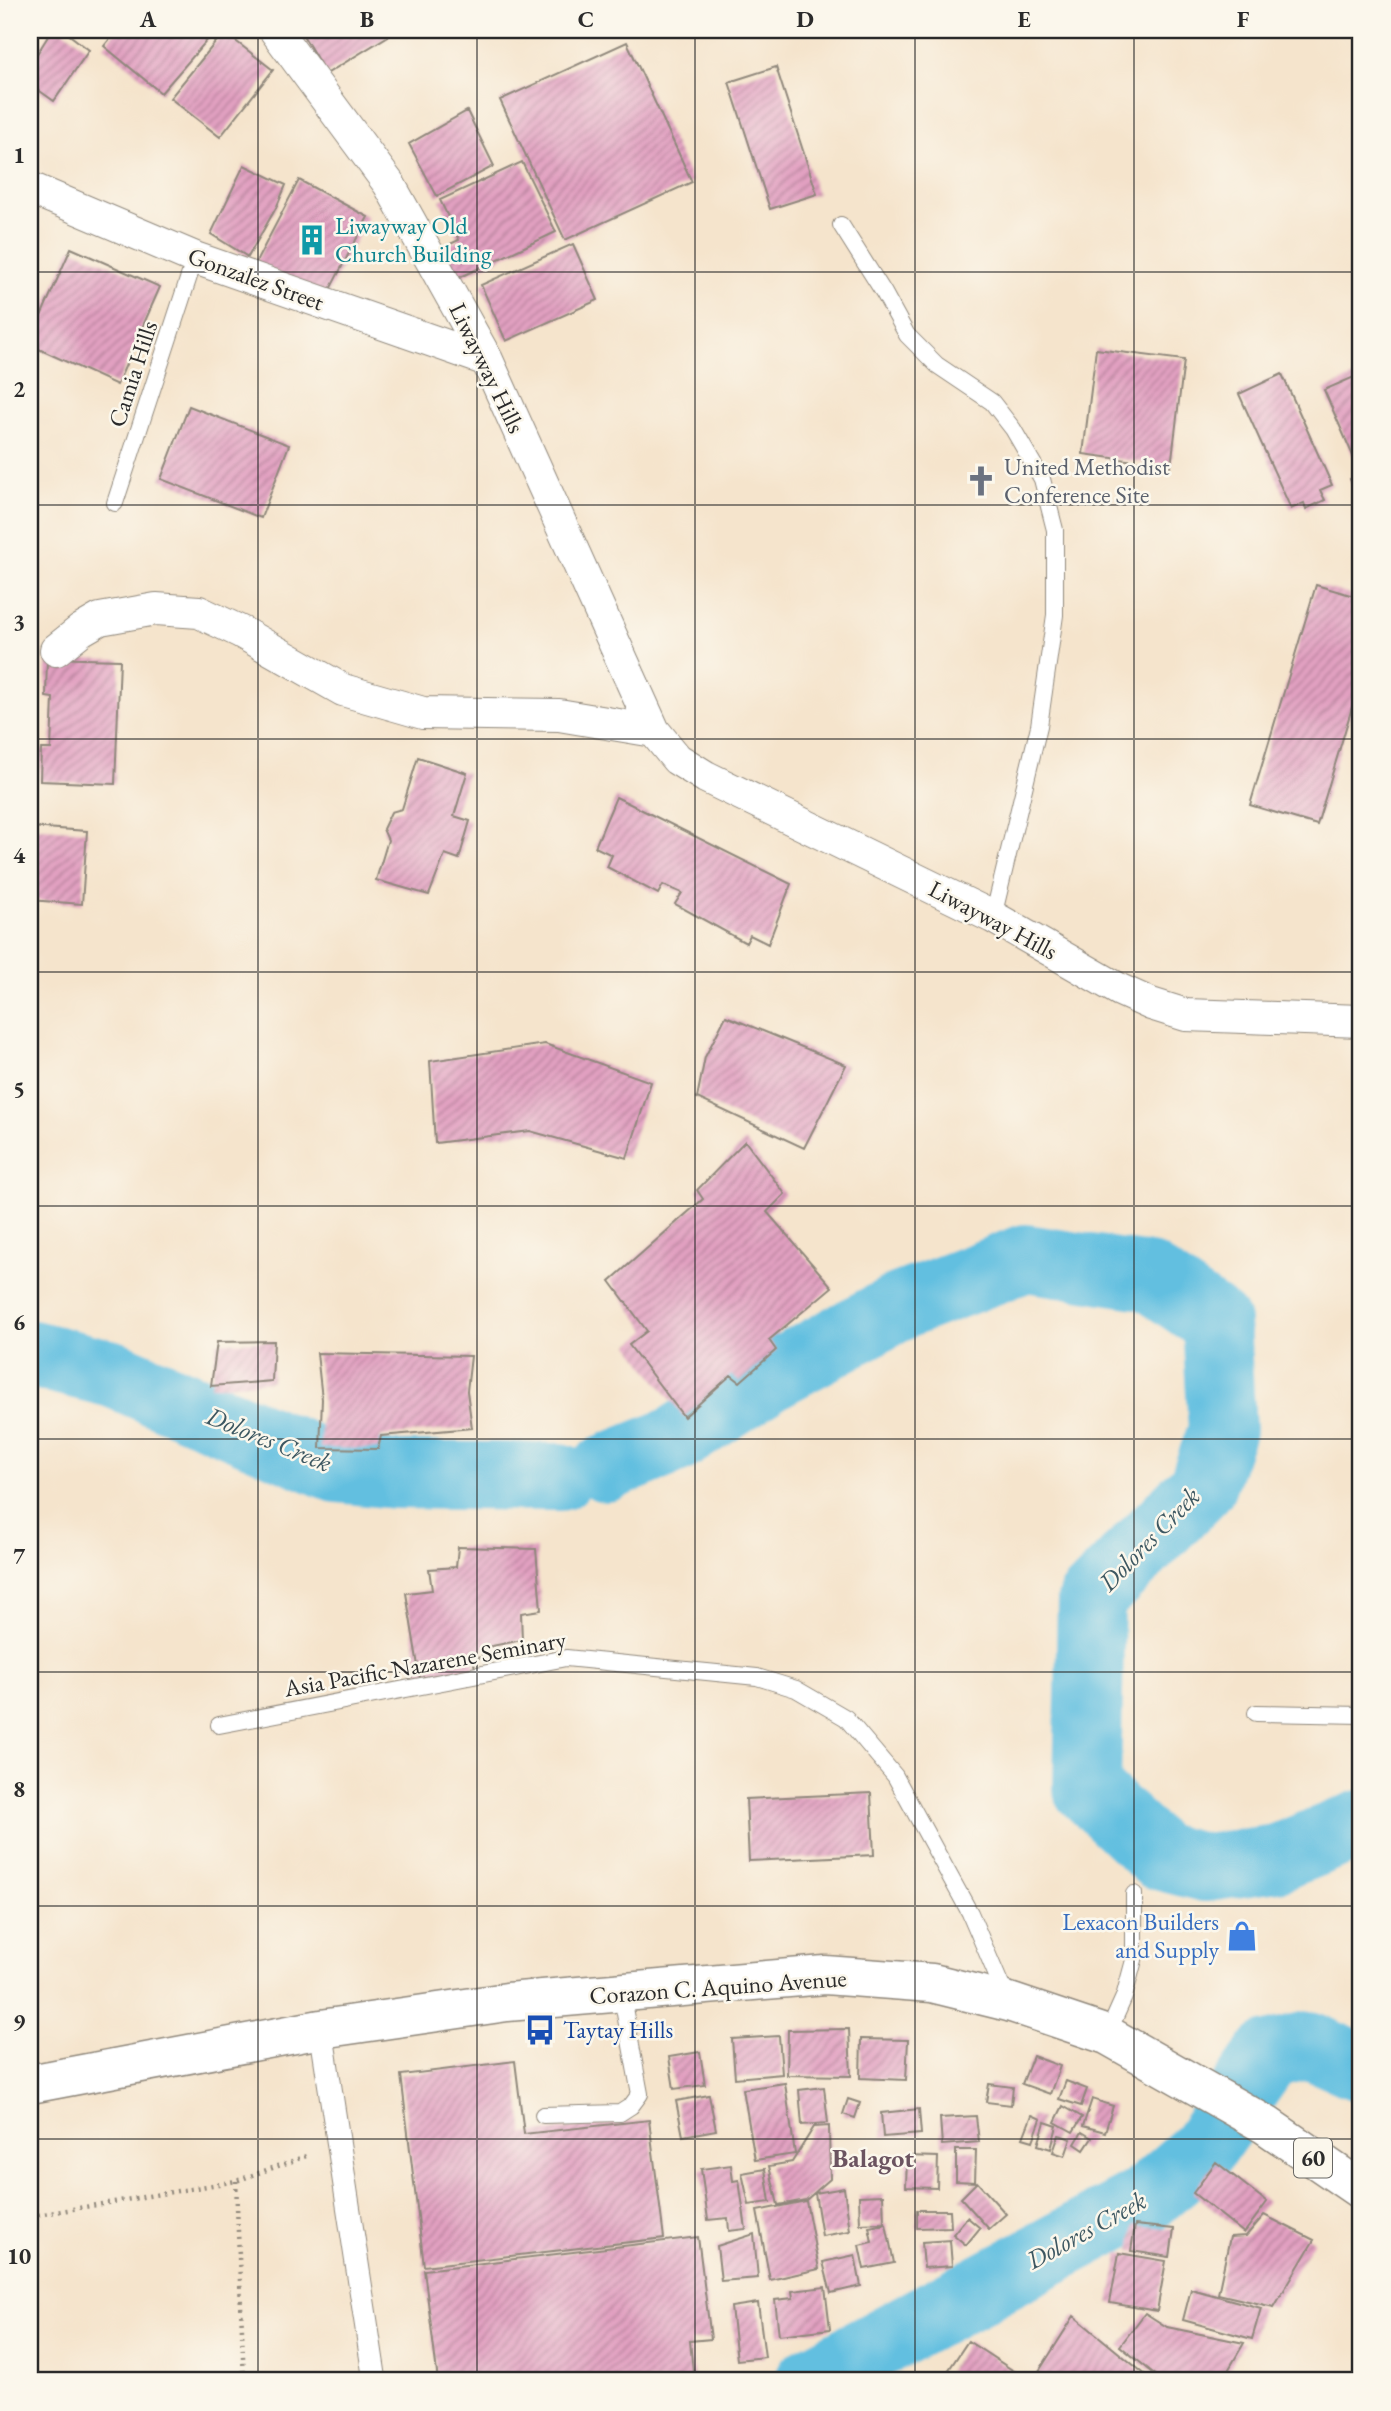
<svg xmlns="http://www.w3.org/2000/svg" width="1391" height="2411" viewBox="0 0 1391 2411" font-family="'EB Garamond',serif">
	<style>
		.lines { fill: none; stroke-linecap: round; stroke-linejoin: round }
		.river { stroke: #62bfe0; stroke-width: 68 }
		.building { fill: url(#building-hatch) }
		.service-casing { stroke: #90887c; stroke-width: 18 }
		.pedestrian-casing { stroke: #90887c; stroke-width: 25 }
		.minor-casing { stroke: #90887c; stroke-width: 34 }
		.primary-casing { stroke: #90887c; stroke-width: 41 }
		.path { stroke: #90887c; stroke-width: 4.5; stroke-dasharray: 2 5; stroke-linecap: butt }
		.service { stroke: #fff; stroke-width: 16 }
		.pedestrian { stroke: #fff; stroke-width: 23 }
		.minor { stroke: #fff; stroke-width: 32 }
		.primary { stroke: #fff; stroke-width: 38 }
		.grid { fill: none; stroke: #2b2b2b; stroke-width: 2; stroke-opacity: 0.55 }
		.labels { text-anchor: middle; stroke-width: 5; stroke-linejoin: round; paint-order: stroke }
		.shield { fill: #fbf7ec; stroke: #696865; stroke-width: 2 }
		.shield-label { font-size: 23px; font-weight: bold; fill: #2b2b2b }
		.culture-label { font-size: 24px; fill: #0d838f; stroke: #fbf7ec; text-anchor: start }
		.street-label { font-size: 24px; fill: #2b2b2b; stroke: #fbf7ec }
		.worship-label { font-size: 24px; fill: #5b616d; stroke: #fbf7ec; text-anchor: start }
		.shop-label { font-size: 24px; fill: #366cbe; stroke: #fbf7ec; text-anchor: end }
		.transit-label { font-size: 24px; fill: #164399; stroke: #fbf7ec; text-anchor: start }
		.water-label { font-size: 26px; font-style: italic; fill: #3c5761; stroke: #fbf7ec }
		.neighbourhood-label { font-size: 26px; font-weight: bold; fill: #6b5460; stroke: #fbf7ec }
		.neatline { fill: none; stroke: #2b2b2b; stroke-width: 2.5 }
		.grid-label { font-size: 23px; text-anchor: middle; font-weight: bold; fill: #2b2b2b }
	</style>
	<defs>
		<pattern id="building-hatch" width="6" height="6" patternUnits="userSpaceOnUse" patternTransform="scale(1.75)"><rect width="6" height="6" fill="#e2a0c1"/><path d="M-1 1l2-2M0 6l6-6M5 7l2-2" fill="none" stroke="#b7839d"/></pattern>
	</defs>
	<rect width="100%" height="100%" fill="#fbf7ec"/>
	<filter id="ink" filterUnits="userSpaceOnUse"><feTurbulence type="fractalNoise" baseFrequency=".0143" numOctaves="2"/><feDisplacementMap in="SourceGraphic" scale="14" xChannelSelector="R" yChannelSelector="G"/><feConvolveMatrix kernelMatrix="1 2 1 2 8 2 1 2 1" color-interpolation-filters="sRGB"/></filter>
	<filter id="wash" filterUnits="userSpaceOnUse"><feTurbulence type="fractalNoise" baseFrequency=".00686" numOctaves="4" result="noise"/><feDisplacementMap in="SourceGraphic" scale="28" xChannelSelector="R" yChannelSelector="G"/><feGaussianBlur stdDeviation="1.57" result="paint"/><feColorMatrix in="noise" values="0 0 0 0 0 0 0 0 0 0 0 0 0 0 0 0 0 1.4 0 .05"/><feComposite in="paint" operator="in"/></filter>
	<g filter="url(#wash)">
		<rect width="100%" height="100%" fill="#f5e4cc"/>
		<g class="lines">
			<path class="river" d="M30,1355l2,-1 81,20 224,95 58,6 165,2
				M606,1468l69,-28 97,-64 129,-70 125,-48 123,19 67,46 6,107 -20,56 -111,114 -4,189 71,67 47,12 72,-10 84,-34
				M809,2381l335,-180 58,-51 67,-95 40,-10 52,23"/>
		</g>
		<g id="blocks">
			<path class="building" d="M52,30h11l26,20 -35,51 -24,-17v-19z
				M117,30h99l-55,63 -57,-47z
				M300,30h98l-72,44z
				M224,32l49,38 -53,67 -50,-39z
				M627,42l65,140 -127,58 -65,-140z
				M776,67l41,127 -47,15 -41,-127z
				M467,111l27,55 -57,30 -28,-52z
				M522,162l34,70 -104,49 -15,-31 22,-10 -19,-40z
				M244,165l42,20 -9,21 -29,51 -37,-23z
				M299,180l69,37 -43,82 -69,-37z
				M573,244l25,56 -92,41 -25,-56z
				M71,248l89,39 -43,98 -87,-40v-4z
				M1096,349l88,11 -13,106 -88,-12z
				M1282,374l50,111 -12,5 5,10 -19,9 -2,-6 -13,6 -52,-115z
				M1361,374v100l-37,-84z
				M189,406l100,39 -28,73 -100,-39z
				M1361,475v30l-11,-26z
				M1316,585l45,13v79l-44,148 -67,-20z
				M47,658l73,2 -5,124 -75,-3 1,-32h10l2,-51 -7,-1z
				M418,757l49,16 -13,43 16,5 -11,38 -14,-5 -16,41 -53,-15 12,-40 -5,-11 8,-17 11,-3z
				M616,797l175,87 -23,60 -18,-9 -4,8 -71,-39 7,-11 -19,-8 -5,9 -51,-27 5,-12 -17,-8z
				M30,827l57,4 -5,73 -52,-4z
				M726,1016l120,49 -42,83 -107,-50 8,-41z
				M545,1044l106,38 -24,76 -97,-27 -95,12 -5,-82z
				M745,1141l40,53 -18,18 65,75 -63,53 7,10 -36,32 -9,-7 -47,42 -55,-72 18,-14 -37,-50 93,-82 -6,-9z
				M274,1341l-2,40 -61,5 6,-44z
				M317,1353l154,3 -4,35 5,37 -91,8 -3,13 -58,-1 2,-49z
				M458,1547l78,2 5,61 -20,3 1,27 -40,8v10l-9,-1 2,12 -55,9 -14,-85 26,-3 -3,-21 27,-2z
				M871,1793l3,62 -125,6 -3,-62z
				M849,2029l2,47 -64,-1 1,-45z
				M779,2036l3,38 -47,4 -3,-39z
				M861,2039l47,1 -2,40 -46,-2z
				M700,2052l5,33 -31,4 -5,-32z
				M1033,2056l27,10 -10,28 -28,-10z
				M515,2061l9,73 125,-14 15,118 -240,28 -23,-191z
				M1066,2081l21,8 -6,17 -22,-7z
				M785,2083l10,71 -40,6 -12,-71z
				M989,2084l24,3 -2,18 -25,-3z
				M824,2087l4,36 -26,2 -3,-35z
				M709,2095l7,35 -33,6 -7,-35z
				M848,2099l12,4 -5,15 -12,-4z
				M1092,2099l21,7 -8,26 -22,-6z
				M1063,2106l19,11 -9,15 -18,-10z
				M919,2109l2,25 -38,3 -2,-24z
				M1032,2115l9,4 -8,22 -10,-3z
				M976,2116l3,26 -37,3 -2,-27z
				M1045,2122l12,4 -6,23 -13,-4z
				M829,2126l1,53 -24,21 -28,5 -9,-39 23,-4 22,-35z
				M1082,2132l10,6 -8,12 -9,-6z
				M1059,2135l12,4 -6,17 -12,-4z
				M956,2150h20l-1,32 -19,-1z
				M907,2156l31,1 -1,31 -31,-1z
				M1216,2162l51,40 -23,31 -51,-40z
				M731,2165l2,16 6,-1 7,49 -17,2 -1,-13 -20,2 -7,-51z
				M765,2169l5,33 -21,3 -7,-32z
				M977,2182l29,32 -17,15 -28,-31z
				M844,2188l6,43 -28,5 -7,-43z
				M883,2195l1,28 -24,1 -1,-28z
				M806,2201l13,68 -49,11 -13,-69z
				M917,2210h33l1,17 -34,1z
				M1264,2215l50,25 -40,67 -56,-13 12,-57 16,-1z
				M967,2217l13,11 -14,17 -13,-11z
				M886,2224l8,39 -30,6 -5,-24 13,-3 -3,-15z
				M1135,2225l39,4 -4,28 -39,-6z
				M754,2234l4,44 -37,3 -4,-35z
				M698,2237l13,102 -21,2 4,40h-256l-14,-111z
				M950,2240l2,26 -28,2 -2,-26z
				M1119,2253l47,8 -9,50 -47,-8z
				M855,2255l6,31 -30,7 -8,-31z
				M825,2287l5,42 -51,6 -4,-35 18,-2 -1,-7z
				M1191,2289l70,19 -9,31 -69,-19z
				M758,2303l7,54 -28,3 -6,-53z
				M1145,2313l22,14 77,16 -22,38h-59l-43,-35z
				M1074,2316l79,65h-115l-4,-2z
				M968,2341l61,40h-66l-15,-10z"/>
		</g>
	</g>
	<g filter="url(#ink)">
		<use href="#blocks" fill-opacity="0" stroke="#90887c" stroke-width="2"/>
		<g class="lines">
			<g class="service-casing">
				<path id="service" d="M841,225l43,68 23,42 30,30 55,37 21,27 29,50 13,51v85l-16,111 -46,191
					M115,503l80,-245
					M1256,1713l105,2
					M219,1725l347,-67 191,19 39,12 50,29 49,58 75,137 36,84
					M1107,2035l17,-38 10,-37v-66
					M543,2115l77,-2 11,-7 9,-12 -19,-102"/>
			</g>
			<g class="pedestrian-casing">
				<path id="pedestrian" d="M321,2029l54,352"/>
			</g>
			<g class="minor-casing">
				<path id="minor" d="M275,30l114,154 98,176 167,371 23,28 29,18 287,140 127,73 31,14 35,11 175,6
					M30,188l165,70 292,102
					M56,650l25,-20 19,-11 56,-10 43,3 42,20 102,58 80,23 136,2 95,16"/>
			</g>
			<g class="primary-casing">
				<path id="primary" d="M30,2084l291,-55 186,-27 318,-27 107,8 77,19 98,33 159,90 95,65"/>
			</g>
			<path class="path" d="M236,2181l8,200
				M38,2215l198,-34 73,-26"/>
			<use href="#service" class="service"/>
			<use href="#pedestrian" class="pedestrian"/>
			<use href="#minor" class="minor"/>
			<use href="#primary" class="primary"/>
		</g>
	</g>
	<path class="grid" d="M258,30v2351M477,30v2351M695,30v2351M915,30v2351M1134,30v2351M30,272h1331M30,505h1331M30,739h1331M30,972h1331M30,1206h1331M30,1439h1331M30,1672h1331M30,1906h1331M30,2139h1331"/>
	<defs>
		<g id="building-bare" transform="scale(2.415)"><path d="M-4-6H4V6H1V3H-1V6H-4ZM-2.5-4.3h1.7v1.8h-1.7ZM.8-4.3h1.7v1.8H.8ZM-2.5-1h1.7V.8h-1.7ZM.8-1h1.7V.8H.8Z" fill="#0f9aa8" stroke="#fbf7ec" stroke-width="2.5" paint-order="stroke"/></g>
		<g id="church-bare" transform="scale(2.415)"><path d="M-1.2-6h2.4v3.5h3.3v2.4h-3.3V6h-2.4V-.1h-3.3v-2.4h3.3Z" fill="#6b7280" stroke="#fbf7ec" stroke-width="2.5" paint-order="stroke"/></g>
		<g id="shop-bare" transform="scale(2.415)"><path d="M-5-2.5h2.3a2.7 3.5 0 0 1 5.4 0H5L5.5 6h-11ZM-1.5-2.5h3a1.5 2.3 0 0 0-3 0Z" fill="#3f7fe0" stroke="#fbf7ec" stroke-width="2.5" paint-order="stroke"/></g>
		<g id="bus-bare" transform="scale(2.415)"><path d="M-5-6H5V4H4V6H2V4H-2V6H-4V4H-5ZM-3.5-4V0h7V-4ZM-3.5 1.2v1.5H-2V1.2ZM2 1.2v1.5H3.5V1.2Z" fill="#1a4fb4" stroke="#fbf7ec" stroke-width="2.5" paint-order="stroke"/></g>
	</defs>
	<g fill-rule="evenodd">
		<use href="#building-bare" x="312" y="240"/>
		<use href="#church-bare" x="981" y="481"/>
		<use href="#shop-bare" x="1242" y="1936"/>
		<use href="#bus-bare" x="540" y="2030"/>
	</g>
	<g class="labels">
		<rect class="shield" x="1294" y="2138.5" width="38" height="39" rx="5"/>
		<g class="shield-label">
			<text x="1313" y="2166">60</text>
		</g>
		<g class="culture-label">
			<text x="335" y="234">Liwayway Old<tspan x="335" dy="28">Church Building</tspan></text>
		</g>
		<g class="street-label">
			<text transform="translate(256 279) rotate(20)" y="8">Gonzalez Street</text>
			<text transform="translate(487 368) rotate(64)" y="8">Liwayway Hills</text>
			<text transform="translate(133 374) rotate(-72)" y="8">Camia Hills</text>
			<text transform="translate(993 920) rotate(28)" y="8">Liwayway Hills</text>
			<text transform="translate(425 1664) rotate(-10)" y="8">Asia Pacific Nazarene Seminary</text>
			<text transform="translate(718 1987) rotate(-4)" y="8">Corazon C. Aquino Avenue</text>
		</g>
		<g class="worship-label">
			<text x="1004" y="475">United Methodist<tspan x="1004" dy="28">Conference Site</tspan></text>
		</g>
		<g class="shop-label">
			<text x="1219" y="1930">Lexacon Builders<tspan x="1219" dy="28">and Supply</tspan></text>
		</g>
		<g class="transit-label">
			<text x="563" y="2038">Taytay Hills</text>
		</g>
		<g class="water-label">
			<text transform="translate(269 1439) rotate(22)" y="9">Dolores Creek</text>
			<text transform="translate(1149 1539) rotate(-46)" y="9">Dolores Creek</text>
			<text transform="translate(1086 2230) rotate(-29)" y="9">Dolores Creek</text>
		</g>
		<g class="neighbourhood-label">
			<text x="873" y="2167">Balagot</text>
		</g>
	</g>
	<rect width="1391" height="2411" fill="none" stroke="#fbf7ec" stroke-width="77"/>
	<rect x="38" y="38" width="1314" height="2334" class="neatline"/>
	<g class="grid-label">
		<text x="148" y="27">A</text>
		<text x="367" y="27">B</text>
		<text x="586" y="27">C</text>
		<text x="805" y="27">D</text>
		<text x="1024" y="27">E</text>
		<text x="1243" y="27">F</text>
		<text x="19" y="163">1</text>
		<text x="19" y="397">2</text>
		<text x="19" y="630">3</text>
		<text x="19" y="863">4</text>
		<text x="19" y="1097">5</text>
		<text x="19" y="1330">6</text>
		<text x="19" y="1564">7</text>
		<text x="19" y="1797">8</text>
		<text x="19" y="2030">9</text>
		<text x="19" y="2264">10</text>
	</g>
</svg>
